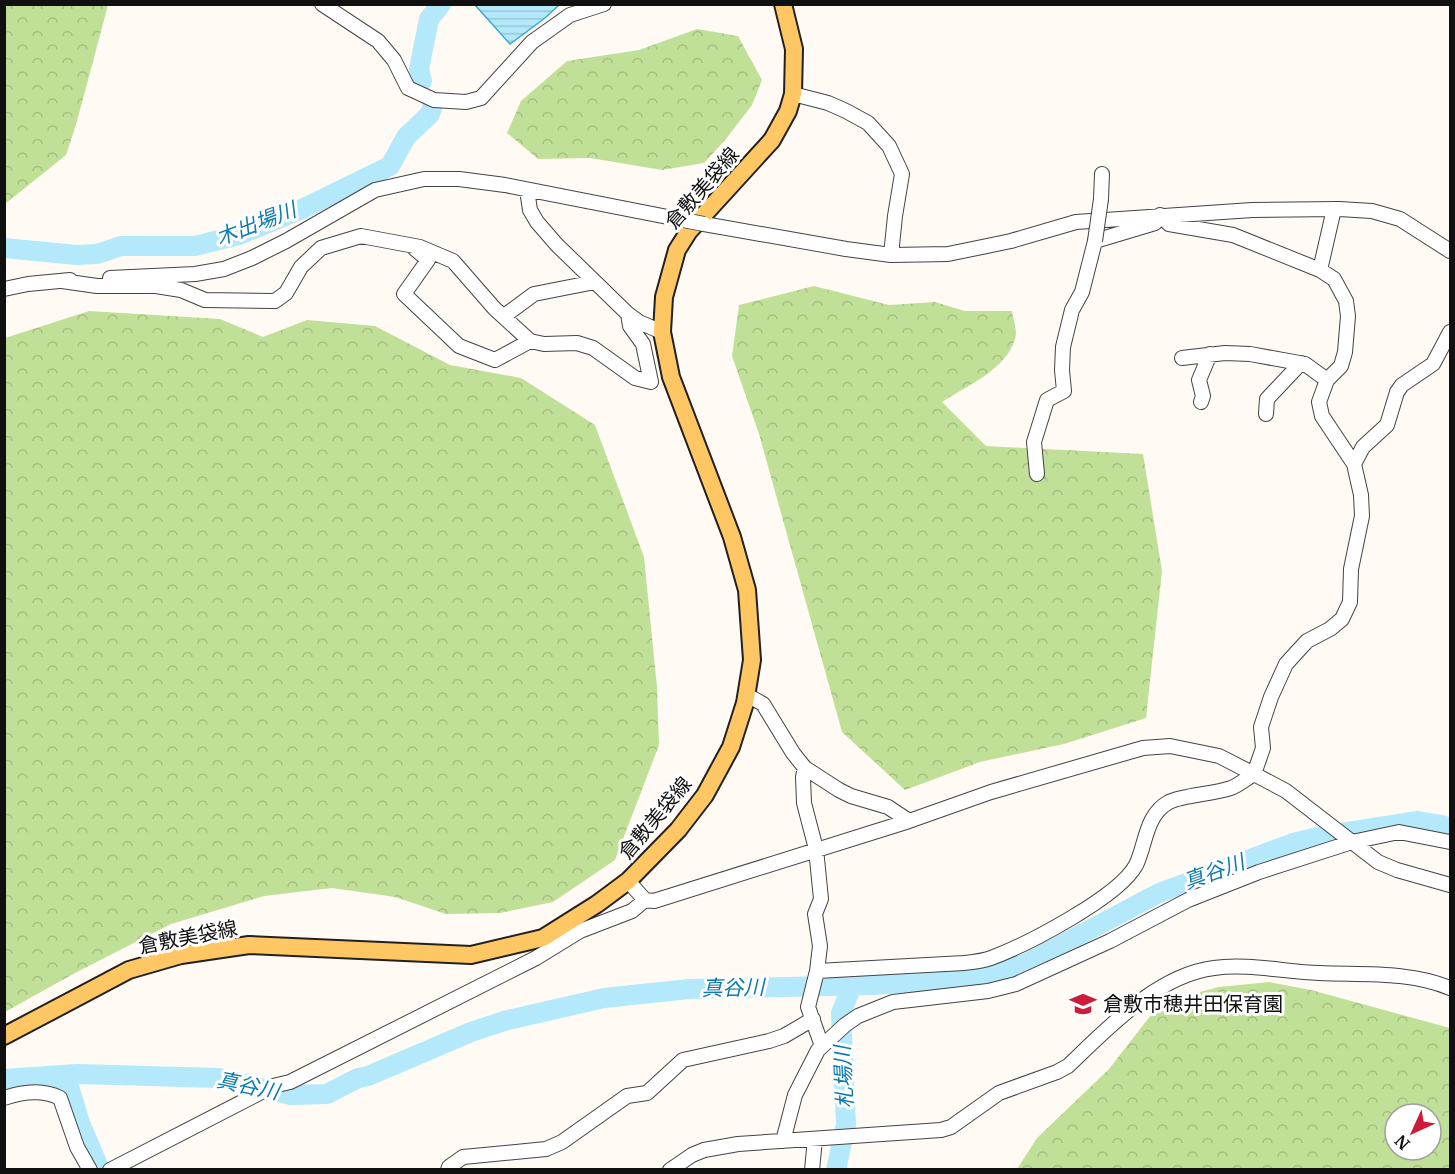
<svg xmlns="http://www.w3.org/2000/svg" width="1455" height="1174" viewBox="0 0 1455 1174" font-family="Merriweather,'Noto Sans JP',serif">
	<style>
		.forest { fill: url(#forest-crowns); fill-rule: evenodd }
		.water { fill: url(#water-rules); stroke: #34abd9; stroke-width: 1.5 }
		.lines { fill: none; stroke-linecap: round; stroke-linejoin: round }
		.river { stroke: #b3e9fb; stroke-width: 20 }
		.minor-casing { stroke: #434343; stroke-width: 16 }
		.major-casing { stroke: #212121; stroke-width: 20 }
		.minor { stroke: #fff; stroke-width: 14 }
		.major { stroke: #ffc764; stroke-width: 16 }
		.minor-bridge-casing { stroke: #434343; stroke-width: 16; stroke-linecap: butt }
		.minor-bridge { stroke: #fff; stroke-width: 14 }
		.labels { text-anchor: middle; stroke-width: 6; stroke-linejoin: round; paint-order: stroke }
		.street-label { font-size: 20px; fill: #101010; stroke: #fff }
		.poi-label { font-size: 20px; fill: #101010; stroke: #fff; text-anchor: start }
		.water-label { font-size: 21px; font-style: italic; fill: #0d7baf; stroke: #fff }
	</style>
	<defs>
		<pattern id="forest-crowns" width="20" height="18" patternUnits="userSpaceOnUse" patternTransform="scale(1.5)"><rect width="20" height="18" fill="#c0e097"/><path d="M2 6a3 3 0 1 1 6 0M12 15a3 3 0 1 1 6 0" fill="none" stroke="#a4bf81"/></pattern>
		<pattern id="water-rules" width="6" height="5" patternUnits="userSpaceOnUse" patternTransform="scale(1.5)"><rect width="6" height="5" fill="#b3e9fb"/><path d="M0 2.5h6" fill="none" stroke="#99c7d6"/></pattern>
	</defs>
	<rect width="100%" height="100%" fill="#fffbf4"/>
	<path class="forest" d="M5,4l103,1 -32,120 -10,30 -61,49z
		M697,29l41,7 24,44 -10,25 -26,34 -22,24 -42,7 -72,-12 -52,1 -31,-26 14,-32 46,-40 72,-11z
		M814,286l75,19 46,-3 30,9h47c1,8 6,20 3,28 -9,31 -49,47 -73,63l44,44 157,8 19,117 -16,147 -82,26 -84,18 -75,28 -63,-58 -83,-298 -27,-78 7,-51z
		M89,311l131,8 43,18 44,-17 68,6 75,39 71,13 74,47 49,132 13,130 2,58 -44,115 -62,42 -53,11 -54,1 -51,-17 -63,-9 -68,8 -93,28 -96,49 -70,39v-674z
		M1269,982l42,8 139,38v141h-433l20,-31 72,-69 52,-67 58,-15zM1395,1114h36v36h-36z"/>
	<path class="water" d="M475,5h84l-14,13 -35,26z"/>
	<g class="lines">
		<path class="river" d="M422,81l-3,-12 10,-50 12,-15
			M4,248l73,7 20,-1 24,-8h74l44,-11 63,-26 88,-43 16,-29 24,-23 3,-9
			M45,1076l7,2 18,12 10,33 20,47
			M4,1079l73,-5 142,4 72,17 36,-1 31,-16 10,-2 103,-44 33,-11 100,-23 85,-9 184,-4 99,-7 29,-6 26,-9 132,-70 134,-50 29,-7 96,-15 24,4 8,4
			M836,1170l10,-46 -5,-111 11,-27"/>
		<g class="minor-casing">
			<path id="minor" d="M322,4l56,37 16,19 14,28 26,12 32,2 15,-4 51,-56 38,-27 34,-11
				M793,94l35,9 18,8 22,12 21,23 13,28 -7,42 -4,39
				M527,190l3,20 7,12 20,23 71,69 11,8 23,10
				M1101,199l1,-25
				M704,224l142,25 45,6 57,-1 63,-13 65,-19 176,-12 87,-1 33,2 28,8 50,32
				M415,249l13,11 -24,34 55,52 36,14 35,-19
				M1320,270l14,-61
				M110,278l85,-4 29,-5 28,-11 34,-17 89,-51 49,-11h35l46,6 178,35
				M62,281l35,5h59l25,4 24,10 70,1 11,-8 15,-26 20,-19 40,-12 59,11 33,14 41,47 36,33 14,3 33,-1 16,5 42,30 16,4 -8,-38 -13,-18 -2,-12
				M4,289l24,-5 42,-4
				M504,316l30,-22 61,-12
				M1182,358l43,-5 25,1 55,10 22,16
				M1201,402l2,-6 -4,-16 11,-26
				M1266,414l1,-15 34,-36
				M1354,464l9,-17 24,-22 10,-33 5,-7 31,-21 17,-32
				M747,695l16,9 30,49 12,15 34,22 12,6 37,11 21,14
				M805,768l-2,9 1,26 12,46 5,50 -6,15 5,32 -3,25 -9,36 14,39
				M628,881l17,19 9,1 255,-80 82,-29 152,-44 27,-2 49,10 35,18 32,17 92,71 19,8 53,15
				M817,971l147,-8c9,-1 19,-2 27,-5 35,-13 128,-61 145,-93 10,-20 9,-50 33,-63 14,-7 45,-8 62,-14 8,-3 16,-10 23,-14l9,-26 -2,-21 10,-30 15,-33 21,-23 23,-12 12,-10 8,-17 1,-33 11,-53 -1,-21 -7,-31 -32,-48 -3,-14 8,-22 14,-14 4,-14 3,-36 -2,-15 -12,-22 -14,-9 -87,-35 -64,-11 -9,-9 -5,8 -60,18 -13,51 -10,18 -9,37 -1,23 2,21 -17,9 -13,42 3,32
				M4,1098c18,-6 39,-9 56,0l17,49 13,23
				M783,1141l12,-46 23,-45 27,-25 13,-9 35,-14 95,-11 28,-7 94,-43 78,-41 71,-28 93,-30 47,-10 51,10
				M110,1170l163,-84 17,-4 246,-124 44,-27 52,-20 13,-11
				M448,1170l1,-3 14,-10 83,-8 16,-7 65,-46 20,-3 36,-33 86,-19 15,-5 29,-17
				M670,1170l22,-15 12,-5 34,-6 203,-14 10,-3 48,-34 58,-21 11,-6c39,-37 89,-91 146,-98 32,-5 72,4 105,5 44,2 90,-2 131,15
				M812,1170l3,-31"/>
		</g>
		<g class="major-casing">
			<path id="major" d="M4,1036l125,-66 52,-15 68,-10 222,10 72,-17 54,-34 31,-23 50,-51 27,-35 26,-48 14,-44 7,-43 -5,-70 -15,-53 -61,-160 -9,-45 2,-35 13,-47 12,-19 83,-91 16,-29 5,-17 1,-45 -11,-45"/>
		</g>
		<use href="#minor" class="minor"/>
		<use href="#major" class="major"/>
		<g class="minor-bridge-casing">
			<path id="minor-bridge" d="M683,220l21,4
				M1095,241l6,-42"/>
		</g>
		<use href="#minor-bridge" class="minor-bridge"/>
	</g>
	<defs>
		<g id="school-bare" transform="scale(2.07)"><path d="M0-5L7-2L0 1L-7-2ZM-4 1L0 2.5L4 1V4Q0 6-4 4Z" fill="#ce1b39" stroke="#fff" stroke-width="2.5" paint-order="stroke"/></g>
	</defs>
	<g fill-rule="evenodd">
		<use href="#school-bare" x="1083" y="1004"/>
	</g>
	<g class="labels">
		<g class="street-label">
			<text transform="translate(702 188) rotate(-49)" y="7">倉敷美袋線</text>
			<text transform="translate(655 818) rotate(-50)" y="7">倉敷美袋線</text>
			<text transform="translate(188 937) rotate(-11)" y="7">倉敷美袋線</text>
		</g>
		<g class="poi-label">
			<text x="1103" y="1011">倉敷市穂井田保育園</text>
		</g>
		<g class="water-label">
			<text transform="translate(256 224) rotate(-21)" y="7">木出場川</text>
			<text transform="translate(1214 872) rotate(-20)" y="7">真谷川</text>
			<text transform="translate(733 988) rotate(-1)" y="7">真谷川</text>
			<text transform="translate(844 1077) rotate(-93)" y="7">札場川</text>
			<text transform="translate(248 1086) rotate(12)" y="7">真谷川</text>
		</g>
	</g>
	<rect width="1455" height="1174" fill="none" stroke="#101010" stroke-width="12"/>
	<g transform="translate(1413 1132) rotate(225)"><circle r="28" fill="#ffffff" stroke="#9f9f9f" stroke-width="1.5"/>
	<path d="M0-4.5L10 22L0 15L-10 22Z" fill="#ce1b39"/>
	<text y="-9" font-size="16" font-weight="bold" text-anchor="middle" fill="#101010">N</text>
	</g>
</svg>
